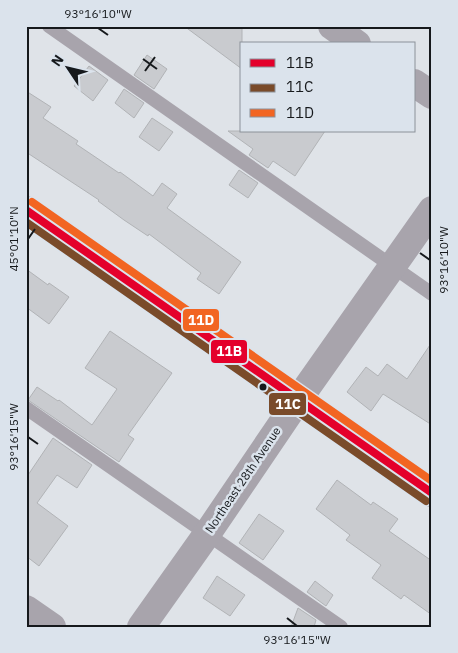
<svg xmlns="http://www.w3.org/2000/svg" width="458" height="653" viewBox="0 0 458 653" font-family="'IBM Plex Sans',sans-serif">
	<style>
		.building { fill: #c9cbcf; stroke: #b1b3b6 }
		.lines { fill: none; stroke-linecap: round; stroke-linejoin: round }
		.lane { stroke: #a8a4ac; stroke-width: 14 }
		.street { stroke: #a8a4ac; stroke-width: 28 }
		.bus-1-casing { stroke: #dbe3ec; stroke-width: 11 }
		.bus-2-casing { stroke: #dbe3ec; stroke-width: 11 }
		.bus-3-casing { stroke: #dbe3ec; stroke-width: 11 }
		.bus-1 { stroke: #e4002b; stroke-width: 8 }
		.bus-2 { stroke: #7a4b2a; stroke-width: 8 }
		.bus-3 { stroke: #f26522; stroke-width: 8 }
		.ticks { fill: none; stroke: #16191c; stroke-width: 2 }
		.bus-dot { fill: #16191c; stroke: #dbe3ec; stroke-width: 2 }
		.labels { text-anchor: middle; stroke-width: 5; stroke-linejoin: round; paint-order: stroke }
		.street-label { font-size: 12px; fill: #16191c; stroke: #dbe3ec }
		.line-badge { stroke: #dbe3ec; stroke-width: 2 }
		.badge-label { font-size: 14px; text-anchor: middle; font-weight: bold; fill: #fff }
		.neatline { fill: none; stroke: #16191c; stroke-width: 2 }
		.ticks-label { font-size: 12px; text-anchor: middle; fill: #16191c }
	</style>
	<rect width="100%" height="100%" fill="#dfe3e8"/>
	<path class="building" d="M184,26h58v43z
		M147,55l20,14 -13,20 -20,-14z
		M89,66l19,14 -15,21 -19,-15z
		M124,89l20,14 -10,15 -19,-15z
		M26,91l25,16 -8,11 35,23 -2,3 43,29 1,-1 33,24 9,-13 15,11 -10,14 74,54 -22,32 -22,-15 4,-6 -52,-39 -1,2 -24,-16 -26,-19 1,-1 -73,-48z
		M152,118l21,14 -14,19 -20,-14z
		M228,131h97l-30,45 -22,-15 -5,7 -19,-13 4,-6z
		M239,170l19,13 -10,15 -19,-13z
		M26,269l22,16 1,-2 20,14 -20,27 -23,-17z
		M110,331l62,42 -44,62 6,4 -15,23 -91,-62 9,-13 21,14 1,-1 33,25 25,-36 -32,-21z
		M432,342v83l-49,-31 -12,17 -24,-19 19,-25 12,9 9,-12 20,15z
		M53,438l39,27 -15,23 -20,-13 -20,28 31,23 -29,40 -13,-10v-78z
		M337,480l34,25 2,-3 25,17 -9,12 43,30v54l-28,-20 -3,4 -29,-21 9,-13 -35,-25 4,-5 -34,-26z
		M259,514l25,17 -21,29 -24,-17z
		M217,576l28,19 -15,21 -27,-18z
		M315,581l18,14 -7,11 -19,-14z
		M298,608l18,12 -2,7h-23z"/>
	<g class="lines">
		<path class="lane" d="M49,26l383,268
			M26,408l315,219"/>
		<path class="street" d="M332,26l25,18
			M414,83l18,12
			M26,210l406,283
			M26,609l26,18
			M141,627l66,-93 91,-134 134,-190"/>
		<g class="bus-1-casing">
			<path id="bus-1" d="M26,210l406,283"/>
		</g>
		<g class="bus-2-casing">
			<path id="bus-2" d="M26,222l400,279"/>
		</g>
		<g class="bus-3-casing">
			<path id="bus-3" d="M32,202l400,279"/>
		</g>
		<use href="#bus-1" class="bus-1"/>
		<use href="#bus-2" class="bus-2"/>
		<use href="#bus-3" class="bus-3"/>
	</g>
	<path class="ticks" d="M98,28l10,7M143,59l14,10M145,71l10,-14M28,239l7,-10M420,253l10,7M28,437l10,7M287,618l10,8"/>
	<circle class="bus-dot" cx="263" cy="387" r="4.5"/>
	<g class="labels">
		<g class="street-label">
			<text transform="translate(243 480) rotate(-56)" y="4">Northeast 28th Avenue</text>
		</g>
	</g>
	<g class="line-badge">
		<rect x="182" y="308" width="38" height="24" rx="5" fill="#f26522"/>
		<rect x="210" y="339" width="38" height="25" rx="5" fill="#e4002b"/>
		<rect x="268" y="392" width="39" height="24" rx="5" fill="#7a4b2a"/>
	</g>
	<g class="badge-label">
		<text x="201" y="325">11D</text>
		<text x="229" y="356">11B</text>
		<text x="288" y="409">11C</text>
	</g>
	<rect width="458" height="653" fill="none" stroke="#dbe3ec" stroke-width="55"/>
	<rect x="240" y="42" width="175" height="90" fill="#dbe3ec" stroke="#8c9299"/>
	<rect x="250" y="59" width="25" height="8" fill="#e4002b" stroke="#8c9299"/>
	<text x="286" y="68" font-size="15" fill="#16191c">11B</text>
	<rect x="250" y="84" width="25" height="8" fill="#7a4b2a" stroke="#8c9299"/>
	<text x="286" y="92" font-size="15" fill="#16191c">11C</text>
	<rect x="250" y="109" width="25" height="8" fill="#f26522" stroke="#8c9299"/>
	<text x="286" y="118" font-size="15" fill="#16191c">11D</text>
	<g transform="translate(68 68) rotate(305)" stroke="#dbe3ec" stroke-width="4" paint-order="stroke">
	<path d="M0-4L9 19L0 12L-9 19Z" fill="#16191c"/>
	<text y="-8" font-size="14" font-weight="bold" text-anchor="middle" fill="#16191c">N</text>
	</g>
	<rect x="28" y="28" width="402" height="598" class="neatline"/>
	<g class="ticks-label">
		<text x="98" y="18">93°16'10"W</text>
		<text transform="translate(14 239) rotate(-90)" y="4">45°01'10"N</text>
		<text transform="translate(444 260) rotate(-90)" y="4">93°16'10"W</text>
		<text transform="translate(14 437) rotate(-90)" y="4">93°16'15"W</text>
		<text x="297" y="644">93°16'15"W</text>
	</g>
</svg>
